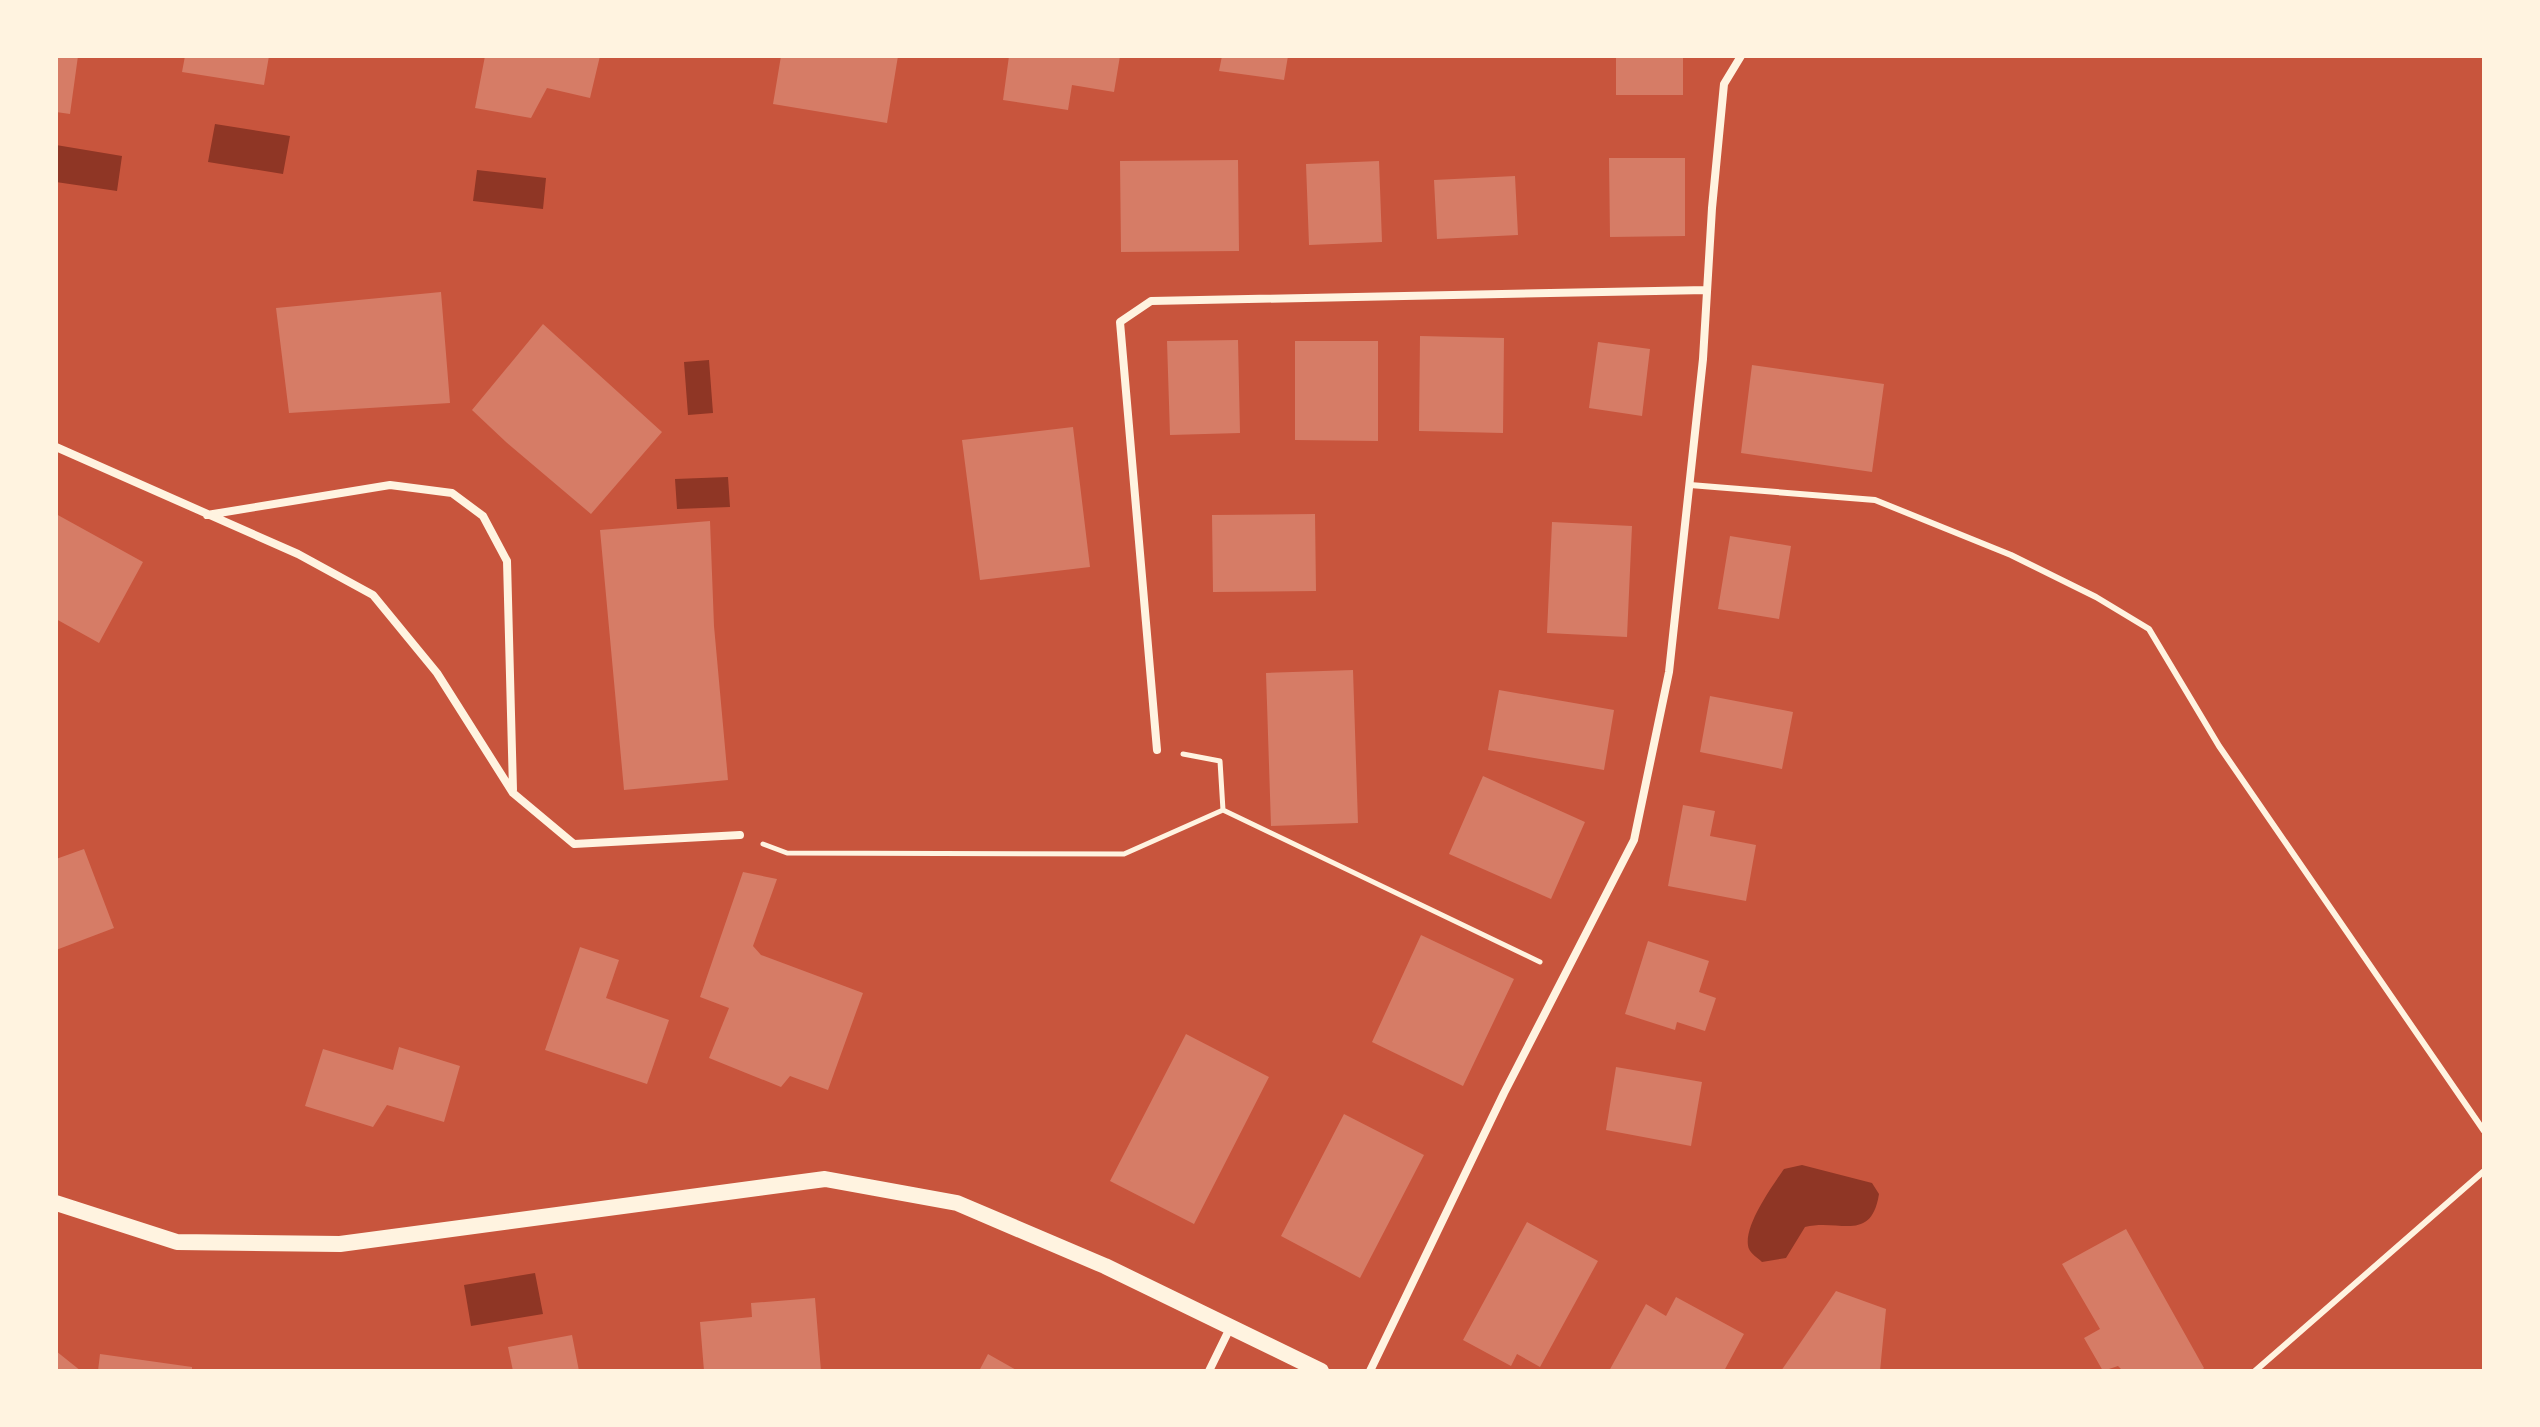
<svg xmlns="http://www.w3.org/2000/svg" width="2540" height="1427" viewBox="0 0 2540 1427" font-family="'Source Sans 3',sans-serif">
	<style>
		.water { fill: #8f3625 }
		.building { fill: #d67c66 }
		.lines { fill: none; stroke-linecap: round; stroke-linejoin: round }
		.path { stroke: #fff3e0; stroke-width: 5 }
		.service { stroke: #fff3e0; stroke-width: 6 }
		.minor { stroke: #fff3e0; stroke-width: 8 }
		.secondary { stroke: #fff3e0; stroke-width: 16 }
	</style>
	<rect width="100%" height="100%" fill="#c8553d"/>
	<path class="water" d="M215,124l75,12 -7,38 -75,-12z
		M56,145l66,11 -5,35 -61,-9z
		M477,170l69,8 -3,31 -70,-8z
		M709,360l4,53 -25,2 -4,-53z
		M728,477l2,30 -53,2 -2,-30z
		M1802,1165l70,18 7,11c-8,50 -40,24 -74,33l-19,31 -24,4c-4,-4 -11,-8 -13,-13 -8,-20 24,-64 35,-80z
		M535,1273l8,41 -72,12 -7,-41z"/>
	<path class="building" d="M56,56h22l-8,58 -14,-2z
		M185,56h84l-5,29 -82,-13z
		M485,56h115l-10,42 -43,-10 -16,30 -56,-10z
		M781,56h117l-11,67 -114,-19z
		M1009,56h111l-6,36 -42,-7 -4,25 -65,-10z
		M1222,56h66l-4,24 -65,-9z
		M1616,56h67v39h-67z
		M1609,158h76v78l-75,1z
		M1238,160l1,91 -118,1 -1,-91z
		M1379,161l3,81 -73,3 -3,-81z
		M1515,176l3,59 -81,4 -3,-59z
		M441,292l9,111 -161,10 -13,-105z
		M543,324l119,108 -71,82 -85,-72 -34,-32z
		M1420,336l84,2 -1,95 -84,-2z
		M1238,340l2,93 -70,2 -3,-94z
		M1295,341h83v100l-83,-1z
		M1598,342l52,7 -8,67 -53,-8z
		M1752,365l132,19 -12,88 -131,-19z
		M1073,427l17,140 -110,13 -18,-140z
		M56,514l87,48 -44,81 -43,-24z
		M1315,514l1,77 -103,1 -1,-77z
		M710,521l4,105 14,154 -104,10 -24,-260z
		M1552,522l80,4 -5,111 -80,-4z
		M1730,536l61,10 -12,73 -61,-10z
		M1353,670l5,153 -87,3 -5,-153z
		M1499,690l115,20 -10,60 -116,-20z
		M1710,696l83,16 -11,57 -82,-17z
		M1483,776l102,46 -34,77 -102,-45z
		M1683,805l32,6 -5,25 46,9 -10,56 -78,-15z
		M84,849l30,79 -58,22v-91z
		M743,872l34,7 -24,67 8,9 102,38 -35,97 -38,-14 -9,11 -72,-29 20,-50 -29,-11z
		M1421,935l93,44 -51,107 -91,-44z
		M1648,941l61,20 -10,31 17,6 -11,33 -28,-9 -2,8 -50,-16z
		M580,947l39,13 -13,38 63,22 -22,64 -102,-34z
		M1186,1034l83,43 -75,147 -84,-43z
		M399,1047l61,19 -16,56 -57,-17 -14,22 -68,-21 18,-57 70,21z
		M1616,1067l86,15 -11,64 -85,-16z
		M1344,1114l80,41 -64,123 -79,-42z
		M1527,1222l71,39 -58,106 -23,-13 -6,12 -48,-26z
		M2126,1229l78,139 -3,3h-78l-5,-5 -15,5 -19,-33 16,-9 -38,-65z
		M1836,1291l50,18 -6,62h-99z
		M1676,1297l68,37 -20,37h-115l37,-67 20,12z
		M815,1298l6,73h-117l-4,-49 52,-5 -1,-14z
		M572,1335l7,36h-66l-5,-24z
		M56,1351l25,20h-25z
		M100,1354l92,13v4h-94z
		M988,1354l30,17h-39z"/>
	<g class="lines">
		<path class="path" d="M1183,754l37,7 3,49
			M763,844l24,9 337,1 99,-44 317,152"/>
		<path class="service" d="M1690,485l185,15 136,55 85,42 53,32 70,117 265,385
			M2255,1371l229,-200"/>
		<path class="minor" d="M56,447l242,107 75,41 64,78 76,120 61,51 166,-9
			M207,515l183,-30 62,8 31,23 24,45 6,229
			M1157,750l-37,-428 31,-21 556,-11
			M1209,1371l21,-43
			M1370,1371l134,-278 130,-253 35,-168 34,-313 9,-151 12,-124 17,-28"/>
		<path class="secondary" d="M56,1203l121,39 163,2 485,-65 132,24 148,63 216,105"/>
	</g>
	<rect width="2540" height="1427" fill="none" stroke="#fff3e0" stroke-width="116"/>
</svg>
